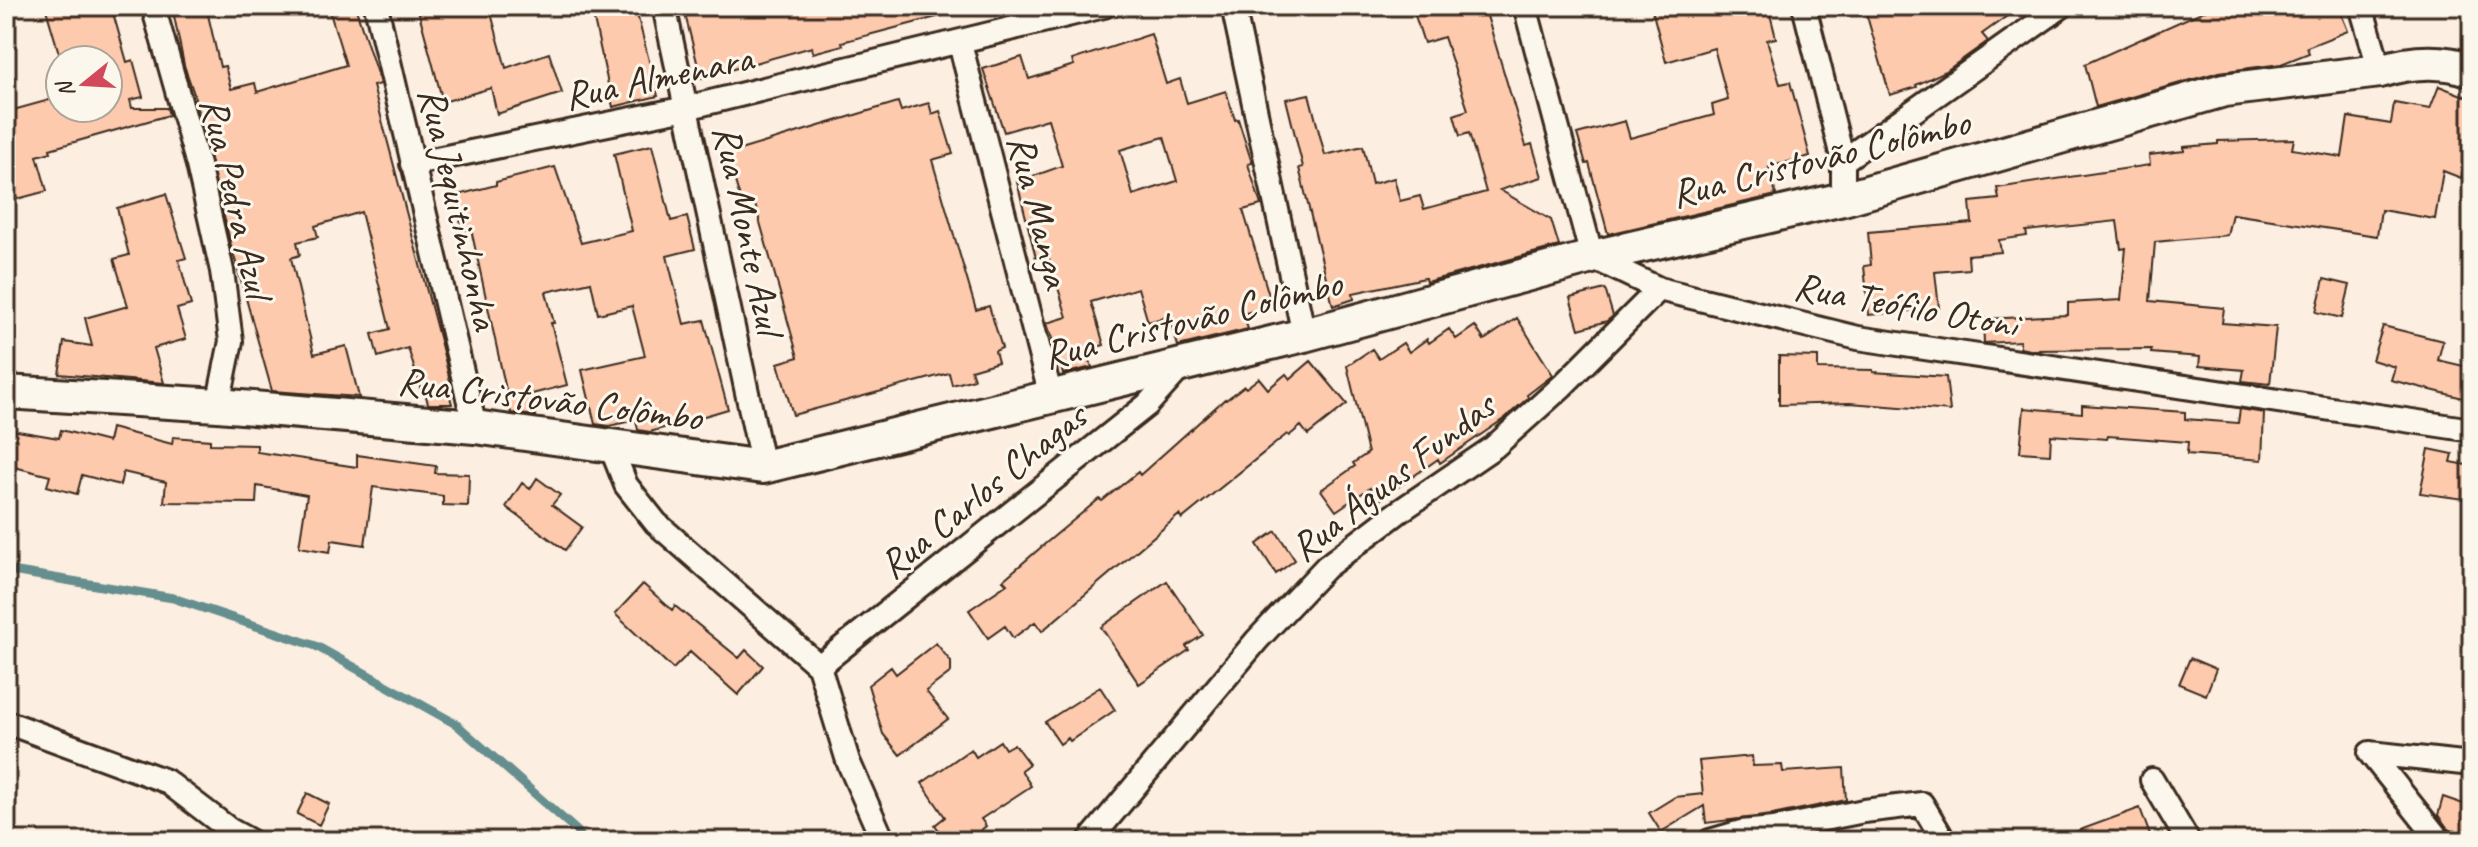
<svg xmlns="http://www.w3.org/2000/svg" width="2478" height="847" viewBox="0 0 2478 847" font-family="Caveat,sans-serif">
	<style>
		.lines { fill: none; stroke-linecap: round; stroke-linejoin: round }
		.stream { stroke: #658e8f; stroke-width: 9 }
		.building { fill: #fecaae; stroke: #3b2a1e; stroke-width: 2; fill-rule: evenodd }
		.street-casing { stroke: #3b2a1e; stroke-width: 28 }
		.secondary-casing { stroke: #3b2a1e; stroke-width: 38 }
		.street { stroke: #fbf7ec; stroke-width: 22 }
		.secondary { stroke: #fbf7ec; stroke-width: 32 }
		.labels { text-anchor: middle; stroke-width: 6; stroke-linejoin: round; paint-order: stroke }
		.street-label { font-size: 40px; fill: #3b2a1e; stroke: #fbf7ec }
	</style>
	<rect width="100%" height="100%" fill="#fceee0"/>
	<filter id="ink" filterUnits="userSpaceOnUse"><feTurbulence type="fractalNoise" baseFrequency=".0125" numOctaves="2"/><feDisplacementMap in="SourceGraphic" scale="16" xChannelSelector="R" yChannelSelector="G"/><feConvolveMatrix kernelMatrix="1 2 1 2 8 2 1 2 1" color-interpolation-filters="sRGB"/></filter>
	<g filter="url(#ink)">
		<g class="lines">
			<path class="stream" d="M6,570l167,28 143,48 140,78 121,107 7,10"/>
		</g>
		<path class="building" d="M45,6h66l16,56 6,-2 10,37 -13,3 2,8h35l2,7 -119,34 1,3 -14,4 10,35 -41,11v-90l54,-15v11h48v-48h-47z
			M172,6h34l14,61 5,-1 6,23 24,-6 2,9 89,-27 -18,-59h27l23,71 2,7 -7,2 72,274 6,25 -4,1 5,18h-24l-3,-12 -3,1 -14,-45 -30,9 -6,-23 18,-5 -29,-117 -46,14 3,11 -21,5 3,13 -9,3 23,96 32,-8 13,51 -87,-6 -41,-146 -37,-151 -10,-29z
			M417,6h72l17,62 43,-15 13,40 -65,21 -6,-26 -48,14z
			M591,6h44l23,90 -45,11z
			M683,6h263l2,8 -106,28 1,3 -30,8 -1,-6 -111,31z
			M1412,6h72l42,140 6,-2 10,33 -42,13 51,30 8,26 -133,36 -1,-4 -72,15 1,6 -21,7 -34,-138 4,-1 -17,-68 23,-5 16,61 38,-9 9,38 22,-6 6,23 20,-5 4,13 62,-17 -17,-59 -9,3 -6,-21 14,-5 -24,-73 -20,6z
			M1651,6h117l8,32 -9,2 13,44 10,-2 20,74 -41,11 7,28 -168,39 -19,-71 -3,1 -9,-30 48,-13 5,17 84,-23 -2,-10 16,-5 -14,-52 -48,14z
			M1864,6h157l-39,28 6,7 -42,30 -30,14 1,2 -27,8z
			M2215,6h123l10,25 -41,16 2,6 -28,11 -62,8 -123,35 -11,-43z
			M1151,34l15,50 14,-5 7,24 39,-12 9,29 3,-1 14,44 -4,1 13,41 -18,5 29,95 -29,9 5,15 -70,17 -9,-30 -21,6 -10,-34 -47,14 13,43 -18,5 6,17 -29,7 -16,-51 20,-6 -19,-62 -12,3 -19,-76 45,-16 -14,-47 -44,13 -21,-63 39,-12 7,22 45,-14 -2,-5zM1164,137l13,44 -44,14 -13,-45z
			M2439,86l33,13v51l-11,28 -18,-7 -8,48 -54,-9 -4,26 -145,-22 -5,21 -72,7 -5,59 74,7 -2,15 54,4 -6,57 -28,-3 2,-11 -45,-4 1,-9 -49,-4 1,-4 -122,1 -10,-2v-7l-36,2 -1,-24 85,-4v-12l53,-3 5,-52 -5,1 -4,-28 -91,10 1,5 -28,4 2,12 -33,3 1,14 -34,3 4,36 -70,7 -5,-49 7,-1 -3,-33 104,-9 -2,-21 29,-3 -2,-11 153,-23 -1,-10 35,-4v-4l34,-3v-3l76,-2 -2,10 50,8 6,-40 43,7 3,-21 36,6z
			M898,102l3,9 28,-8 3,11 8,-3 13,43 -21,6 44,150 13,-4 13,42 -7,3 3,11 -27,8 3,9 -22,6 -3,-12 -156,42 -15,-52 20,-6 -44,-156 -12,4 -15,-51z
			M652,145l19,76 16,-4 8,32 -28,7 17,68 20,-4 24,89 -78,23 -12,-2 -2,-10 -27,6 -14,-2 -13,-54 63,-14 -13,-50 -34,8 -7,-32 -45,10 8,31h-3l16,62 -35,9 4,22 -25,-3 -40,-184 -8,2 -9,-35 42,-11v-3l59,-15 26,76 51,-12 -18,-77z
			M166,194l20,64 -7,2 12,45 -14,4 9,30 -32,9 10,35 -105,-9 5,-32 28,4 -7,-28 43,-12 -14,-47 15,-4 -12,-47z
			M2324,279l26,6 -8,33 -26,-6z
			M1605,289l8,27 -6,5 -28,8 -9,-31z
			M1517,318l36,57 -26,20 1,3 -23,20 -65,45 -2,-4 -60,42 -8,-13 -34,23 -15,-21 34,-24 -2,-3 15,-10 -21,-87 25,-17 7,10 24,-16 6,9 18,-13 2,4 20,-14 7,10 19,-13 9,14z
			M2383,326l60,15 -5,19 34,8 -5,31 -76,-19 4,-13 -23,-7z
			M1779,356l39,1v12l55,1v2l73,5 4,34 -100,-8 -71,2z
			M1311,361l36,43 -39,31 -7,-9 -12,10 -2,-2 -105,85 -3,-4 -137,116 -7,-9 -22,16 -8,-12 -17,12 -19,-28 38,-26 -4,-4 43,-37 53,-44 3,2 36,-29 2,3 85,-76 1,1 18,-14 2,2 13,-10 9,11 18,-15 4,5z
			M2082,405l103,7v7l53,4 2,-14 24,4 -2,47 -75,-6 1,-12 -80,-6 -1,3 -56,-4 -1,19 -30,-2 4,-44 58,5z
			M111,428l61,16 1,-7 37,3v4l47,1v7l100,15v-12l79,11 -1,7 34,1 -1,32 -25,-1v-9l-70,-9 -8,58 -33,-5 -2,12 -31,-5 8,-52 -50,-9 -1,17 -92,-1 2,-20 -43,-10 -3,13 -38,-10 -5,19 -30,-8 3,-10 -44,-11v-36l53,9 2,-8 47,12z
			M2429,449l24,5 -2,8 21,4v34l-52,-7z
			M537,478l23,17 -8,10 30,22 -17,23 -59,-43 16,-24 8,6z
			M1276,531l19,29 -19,14 -19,-30z
			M1167,581l36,54 -17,11 3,4 -50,34 -38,-57z
			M643,584l29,26 3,-4 64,52 7,-8 17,16 -25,29 -48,-43 -17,17 -58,-55z
			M936,643l15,19v10l-25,19 22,28 -48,36 -17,-21 -15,-49 23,-18 5,7z
			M2190,658l26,11 -10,26 -27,-11z
			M1100,687l15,23 -45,31 -2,-3 -8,6 -15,-22z
			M1000,741l5,8 9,-5 15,20 -8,6 10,16 -50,33 5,7 -18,15h-21l-12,-16 10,-8 -23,-34 49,-34 5,8z
			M1752,756l1,10 29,-1 1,7 61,-4 2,32 -74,15 -66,8 -2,-17 -43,26 -12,-19 26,-16 28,-3 -4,-33z
			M307,793l22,11 -10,21 -22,-11z
			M2443,797l29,10v30l-23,-7 -11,-15z
			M2140,808l12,33h-93l-1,-3z"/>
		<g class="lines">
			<g class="street-casing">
				<path id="street" d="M153,6l45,159 24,106 9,70 -13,64
					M376,6l99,421
					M664,6l99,461
					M1233,6l71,329
					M1525,6l67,251 67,32 199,49 614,92
					M1804,6l39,155v38
					M2361,6l19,65
					M960,43l91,354
					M1843,161l219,-155
					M412,164l274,-56 418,-102
					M611,447l15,38 30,38 163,143 29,95 35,80
					M819,666l328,-261 35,-39
					M6,722l160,59 64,49 20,11
					M2370,753l70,88
					M2370,753l102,11
					M2152,780l36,61
					M1089,841l168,-201 69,-73 71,-54 97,-66 68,-61 97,-97
					M1710,841l31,-9 33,-3 90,-18 58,-7 22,37"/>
			</g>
			<g class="secondary-casing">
				<path id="secondary" d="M6,392l212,13 257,22 288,40 541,-132 288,-78 251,-58 381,-109 156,-19c31,-10 61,-12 92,-1"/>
			</g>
			<use href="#street" class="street"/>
			<use href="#secondary" class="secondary"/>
		</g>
	</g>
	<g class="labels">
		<g class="street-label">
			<text transform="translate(658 76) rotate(-12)" y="14">Rua Almenara</text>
			<text transform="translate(1820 157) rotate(-14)" y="14">Rua Cristovão Colômbo</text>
			<text transform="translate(237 197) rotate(77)" y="14">Rua Pedra Azul</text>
			<text transform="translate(460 208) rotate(77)" y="14">Rua Jequitinhonha</text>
			<text transform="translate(1040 211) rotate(76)" y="14">Rua Manga</text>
			<text transform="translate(749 229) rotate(78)" y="14">Rua Monte Azul</text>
			<text transform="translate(1906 304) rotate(10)" y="14">Rua Teófilo Otoni</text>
			<text transform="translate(1192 318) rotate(-14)" y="14">Rua Cristovão Colômbo</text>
			<text transform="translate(550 398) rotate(7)" y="14">Rua Cristovão Colômbo</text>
			<text transform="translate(1392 476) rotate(-38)" y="14">Rua Águas Fundas</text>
			<text transform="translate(982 490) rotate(-39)" y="14">Rua Carlos Chagas</text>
		</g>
	</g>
	<rect width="2478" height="847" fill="none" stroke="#fbf7ec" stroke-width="32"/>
	<rect x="16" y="16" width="2446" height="815" fill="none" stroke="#3b2a1e" stroke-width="3" filter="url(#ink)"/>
	<g transform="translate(84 84) rotate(252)"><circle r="38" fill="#fbf7ec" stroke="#aea59a" stroke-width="2"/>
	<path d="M0-6L14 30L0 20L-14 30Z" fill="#d1495b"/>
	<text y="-12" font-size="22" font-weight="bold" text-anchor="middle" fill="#3b2a1e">N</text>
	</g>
</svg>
